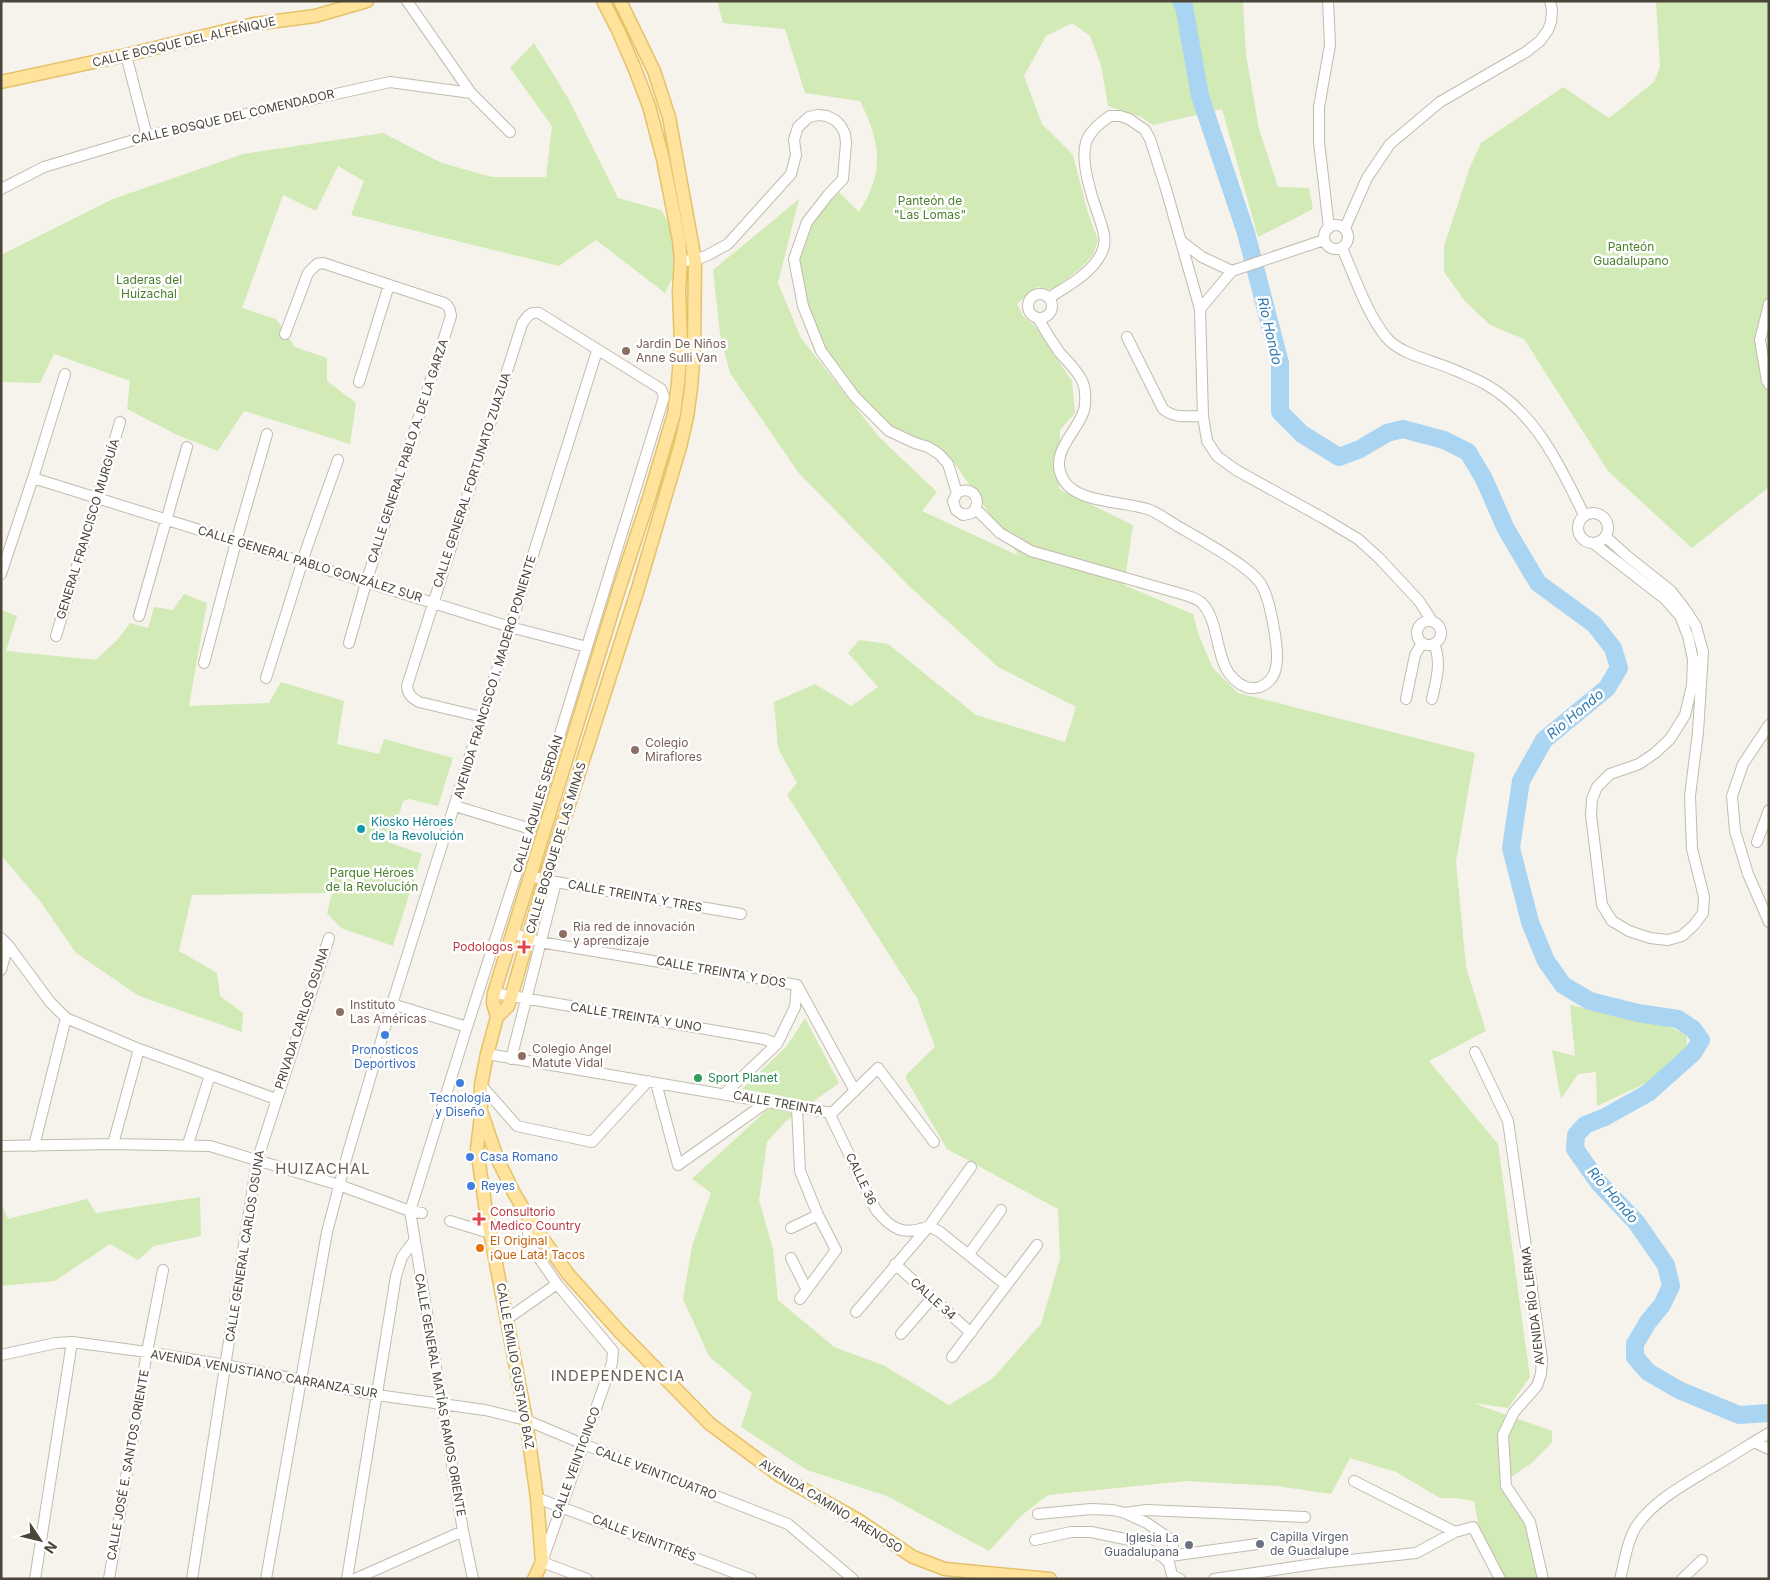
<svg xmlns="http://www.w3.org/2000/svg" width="1770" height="1580" viewBox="0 0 1770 1580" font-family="Inter,sans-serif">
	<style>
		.green { fill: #d2eab5 }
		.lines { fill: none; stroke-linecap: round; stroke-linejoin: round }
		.river { stroke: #a9d4f2; stroke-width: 18 }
		.minor-casing { stroke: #c2bbae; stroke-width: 12 }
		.major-casing { stroke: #e6c16a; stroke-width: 15 }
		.minor { stroke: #fff; stroke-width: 10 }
		.major { stroke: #ffe39c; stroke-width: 12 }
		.education-dot { fill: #8d6e63; stroke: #fff; stroke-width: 2 }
		.culture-dot { fill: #0f9aa8; stroke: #fff; stroke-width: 2 }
		.health-dot { fill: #e0444e; stroke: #fff; stroke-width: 2 }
		.shop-dot { fill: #3f7fe0; stroke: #fff; stroke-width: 2 }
		.leisure-dot { fill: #2e9e5b; stroke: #fff; stroke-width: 2 }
		.food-dot { fill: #e8710a; stroke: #fff; stroke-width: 2 }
		.worship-dot { fill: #6b7280; stroke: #fff; stroke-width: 2 }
		.labels { text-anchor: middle; stroke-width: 5; stroke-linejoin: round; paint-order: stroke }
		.street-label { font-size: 12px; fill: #4b4439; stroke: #fff }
		.park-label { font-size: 12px; fill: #4a7f2a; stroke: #fff }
		.education-label { font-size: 12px; fill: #785e54; stroke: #fff; text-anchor: start }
		.culture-label { font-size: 12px; fill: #0d838f; stroke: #fff; text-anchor: start }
		.health-label { font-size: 12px; fill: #be3a42; stroke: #fff; text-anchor: end }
		.shop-label { font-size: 12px; fill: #366cbe; stroke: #fff }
		.leisure-label { font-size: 12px; fill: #27864d; stroke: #fff; text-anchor: start }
		.food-label { font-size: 12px; fill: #c56008; stroke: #fff; text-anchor: start }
		.worship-label { font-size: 12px; fill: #5b616d; stroke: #fff; text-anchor: start }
		.water-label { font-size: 14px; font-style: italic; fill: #2e7ab2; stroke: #fff }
		.quarter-label { font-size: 15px; letter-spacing: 1px; fill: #6e6250; stroke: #fff }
	</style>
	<rect width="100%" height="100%" fill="#f6f3ec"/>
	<path class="green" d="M717,1h526l3,54 13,74 19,58 31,1 4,21 -55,28 -36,-128 -69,16 -12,-8 -33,-11 -7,-41 -11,-29 -18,-13 -26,13 -22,40 18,48 31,31 15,58 10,27 -5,15 -12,13 -29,22 -15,-3 -20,17 6,12 12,10 37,55 3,32 -15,17 -1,59 74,36 -9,60 69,29 6,22 14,32 25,25 237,60 -19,108 10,106 20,64 -57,30 69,83 32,233 -22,31 -35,-5 79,28v11l-20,21 -30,20 19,32 17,53 2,11h-36l-25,-52 -5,-26 -19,-3h-15l-44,-26 -46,-14 -19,36 -54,-8 -91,-5 -138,14 -26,20 -33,36 -102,-55 -80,-26 -66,-43 11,-34 -43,-37 -26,-57 9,-53 19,-53 -19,-14 90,-83 -40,-7 45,-43 18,-28 34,65 -54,39 -18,20 -8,58 14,49 5,51 56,47 49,18 66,40 43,-26 49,-55 19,-65 -2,-50 -111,-60 -41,-70v-4l29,-28 -18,-49 -130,-203 10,-12 -19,-35 -4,-46 41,-18 36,22 27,-19 -30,-34 11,-13 29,4 88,71 89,27 11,-35 -78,-40 -88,-80 -112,-115 -68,-99 -10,-39 -7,-64 86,-71 -21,84 23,55 78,99 58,55 -15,19 97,45 -69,-99 -18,-14 -41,-15 -35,-36 -32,-44 -17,-43 -9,-45 13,-39 28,-29 20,20c26,-41 22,-69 1,-111l-55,-8 -20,-64 -62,-6z
		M1656,1h113v303l-9,36 9,44v103l-77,61 -84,-77 -84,-132 -34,-14 -26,-25 -20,-28v-26l26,-79 11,-24 82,-56 46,31 45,-36 6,-15z
		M534,43l34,55 50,100 43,12 18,30 2,21 -16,32 -69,-53 -37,26 -208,-51 13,-34 -26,-15 -22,45 -33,-16 -41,113 34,11 19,28 32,11v23l29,22 -6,41 -106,-33 -26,40 -41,-16 -50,-26 3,-28 -76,-27 -14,29 -39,-1v-127l112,-56 130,-45 140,-21 59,30 50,14h54l6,-51 -42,-58z
		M184,594l23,9 -18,103 80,-3 12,-21 63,19 -7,43 42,10 5,-15 69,19 -15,48 -29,-7 -6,2 -12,42 31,11 -29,92 -52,-18 -14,-15 5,-20 -140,2 -13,56 38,22 3,23 23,17 -1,19 -103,-36 -63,-43 -36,-52 -39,-46v-245l16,6 -11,35 90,9 23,-22 11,-15 18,5 6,-21 19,3z
		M1570,1005l96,20 21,10v15l-43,34 -47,22 -1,-34 -18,2 -17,25 -9,-49 23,6z
		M200,1197l1,39 -47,10 -16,14 -28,-16 -55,37 -54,5v-83l7,16 79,-20 9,14z"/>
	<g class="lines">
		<path class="river" d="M1181,1l3,5 16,90 46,137 34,130v49l22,22 37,23 21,-8 27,-16 16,-4 41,11 24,12 16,27 22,50 32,54 56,41 19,24 6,20 -12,20 -63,52 -23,41 -10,67 19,74 7,17 9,22 17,24 27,16 48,12 40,6 15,10 8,11 -8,13 -45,40 -43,24 -20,8 -9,10 -1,14 24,34 37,39 30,43 5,21 -9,19 -14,17 -13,22v13l13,15 31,18 60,25 30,-2"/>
		<g class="minor-casing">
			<path id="minor" d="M407,1l64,92 39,39
				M1328,1l2,44 -11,62v35l10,86
				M126,55l21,81
				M1,189l43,-22 103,-31 243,-54 81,11
				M1324 237a12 12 0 1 1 24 0a12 12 0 1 1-24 0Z
				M1345,228l22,-50 23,-34 50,-42 86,-50 14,-11 8,-11 3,-8 1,-12 -2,-9
				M1181,241l21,16 30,14
				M1342,248c12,27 25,66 44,89 14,18 50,24 71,34 9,4 19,8 28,13 50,28 75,81 99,131
				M681,261l14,-1 13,-5 20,-11 63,-70 5,-19 -2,-15 4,-13 11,-10 9,-2 9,1 8,4 6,6 4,8 1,9 -3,36 -15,16 -21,27 -13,37 9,47 18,45 34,46 34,34 26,12 13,4 11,7 9,10 9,29 -4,8 3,9 7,5 9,-2c12,-12 0,-29 -15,-20
				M1028 306a12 12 0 1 1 24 0a12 12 0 1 1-24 0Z
				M1049,298c18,-12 42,-24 52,-44 7,-13 2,-24 -2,-37 -5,-13 -9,-26 -12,-40 -6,-30 -4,-43 23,-61h10l9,3 16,11 5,9 16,50 34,120 3,107 4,25 10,15 19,14 87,48 35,21 21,19 40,43 13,20
				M1769,304l-9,36 7,41 2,3
				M1200,309l32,-38 92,-31
				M285,334l23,-61 9,-9 6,-1 121,40c6,4 6,7 7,13l-85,267 -17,60
				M1127,337l36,72c12,10 26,7 40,7
				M359,382l30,-97
				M33,478l477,149 77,20
				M976,509l24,24 31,18 154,44c6,2 13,4 17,8 22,24 9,69 44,84 5,2 10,1 14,0 8,-3 15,-11 16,-20 4,-16 -6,-67 -14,-81 -3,-6 -11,-13 -16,-17 -20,-16 -44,-29 -67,-42 -9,-5 -19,-13 -29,-17 -23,-9 -74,-6 -87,-31 -14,-25 12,-45 20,-66 3,-7 3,-22 0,-30 -4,-11 -15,-21 -23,-30 -8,-11 -15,-22 -22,-35
				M1578 528a15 15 0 1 1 30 0a15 15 0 1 1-30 0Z
				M1593,543l72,56 15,17 8,20 5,23 -1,27 -7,29 -15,24 -15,14 -16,11 -29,10 -13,13 -5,12 -1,16 11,90 10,16 17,10 21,7 18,2 14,-4 12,-11 9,-12 1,-16 -12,-48 -2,-53 8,-64 5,-80 -7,-26 -11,-17 -14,-18 -44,-35 -21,-19
				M1,574l32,-96 32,-104
				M139,616l48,-169
				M1417 633a12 12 0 1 1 24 0a12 12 0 1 1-24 0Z
				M56,636l64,-214
				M204,663l32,-121 31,-108
				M266,678l41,-131 31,-87
				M1406,699l9,-44 7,-12
				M1432,699c4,-18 10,-37 2,-55
				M1769,725l-26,39 -11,32 3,35 13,43 21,48
				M455,806l76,23
				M1757,842l12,-32
				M530,876l26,6 185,32
				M512,933l28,9 257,43
				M1,938l7,7 42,57 16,16 73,31 137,50
				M1,970l7,-25
				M797,985l58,106
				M494,993l270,46 13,5
				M392,1004l75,23
				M1475,1052l33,69 34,238 -1,15 -4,12 -23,26 -11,23 3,51 24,36 13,57
				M487,1054l345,59
				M511,1059l45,-177
				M656,1083l22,82 89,-63
				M481,1085l36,41 75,16 56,-61
				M724,1094l53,-50 18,-37 2,-22
				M797,1107l3,64 18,44 18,35 -36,49
				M832,1113l-1,4 45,93c16,20 28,26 53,16l11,6 66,53
				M832,1113l46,-45 56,74
				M113,1144l26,-95
				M188,1144l22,-69
				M1,1146l112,-2 97,2 129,39 71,26 12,2
				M34,1146l32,-128
				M450,1221l40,12
				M533,1225l-5,8v9l29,42 56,67 -1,12 -70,199 45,17
				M791,1228l27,-13
				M969,1254l32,-44
				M791,1258l16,32
				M895,1264l76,69
				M856,1312l73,-86 42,-59
				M507,1319l50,-35
				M901,1334l31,-36
				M1,1355l55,-12 16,-1 75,10 78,13 152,30 108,15 41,10 57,24 205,80 65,55
				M952,1357l85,-112
				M1754,1442l15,7
				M1354,1481l101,51
				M537,1498l214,81
				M1125,1513l22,10 26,18 -1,14
				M1038,1514l53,-5 22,1 12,3 21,-3 159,7
				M1035,1540l36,-8h20l39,8 33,17 94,-13
				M1163,1557l6,6 3,12 8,4
				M35,1579l37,-237
				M109,1579l38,-227 16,-82
				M192,1579l65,-418 72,-223
				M266,1579l61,-347 20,-76 45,-152 205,-653
				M347,1579l49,-303 6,-19 12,-16
				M355,1579l108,-48
				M473,1579l-10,-48 -53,-320 57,-184 59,-183 138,-447 -3,-8 -122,-76c-9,-1 -12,3 -17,11l-115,362c1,9 5,12 12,16l63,15
				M1214,1579l107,-16 95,-10 39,-21 18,-5 27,52
				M1620,1579c5,-18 7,-40 18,-55 18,-25 49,-41 75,-57 19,-11 37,-23 56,-34
				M1682,1579l20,-19"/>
		</g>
		<g class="major-casing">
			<path id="major" d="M620,1l34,70 15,46 26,143 -1,88 -3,40 -4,29 -7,30 -43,145 -92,287 -34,118 -3,9 -11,11 -10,37 -6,31v26l16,47 17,35 19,32 35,49 52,58 90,92 70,52 78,44 55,37 32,12 105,10
				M1,82l125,-27 128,-31 61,-8 52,-15
				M497,1017l-4,-14 1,-10 126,-407 29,-88 25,-84 4,-31 3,-40 -2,-52 2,-30 -2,-21 -16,-81 -14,-53 -15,-39 -16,-37 -15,-29
				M481,1116l-4,33 9,62 40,209 11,78 5,64 -8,17"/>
		</g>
		<use href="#minor" class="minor"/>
		<use href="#major" class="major"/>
	</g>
	<g class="education-dot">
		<circle cx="626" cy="351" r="5"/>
		<circle cx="635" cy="750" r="5"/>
		<circle cx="563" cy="934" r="5"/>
		<circle cx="340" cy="1012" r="5"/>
		<circle cx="522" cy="1056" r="5"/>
	</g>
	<circle class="culture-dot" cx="361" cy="829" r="5"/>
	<g class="health-dot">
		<path d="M521.5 939.5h5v5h5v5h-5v5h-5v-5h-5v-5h5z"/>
		<path d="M476.5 1211.5h5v5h5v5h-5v5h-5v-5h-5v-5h5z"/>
	</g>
	<g class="shop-dot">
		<circle cx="385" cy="1035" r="5"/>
		<circle cx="460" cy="1083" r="5"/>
		<circle cx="470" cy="1157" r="5"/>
		<circle cx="471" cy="1186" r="5"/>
	</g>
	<circle class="leisure-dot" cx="698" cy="1078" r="5"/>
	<circle class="food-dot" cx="480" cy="1248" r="5"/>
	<g class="worship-dot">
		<circle cx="1260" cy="1544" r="5"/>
		<circle cx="1189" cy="1545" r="5"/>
	</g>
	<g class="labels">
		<g class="street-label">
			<text transform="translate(184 42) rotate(-13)" y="4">CALLE BOSQUE DEL ALFEÑIQUE</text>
			<text transform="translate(233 117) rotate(-13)" y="4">CALLE BOSQUE DEL COMENDADOR</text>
			<text transform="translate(408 451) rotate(-72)" y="4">CALLE GENERAL PABLO A. DE LA GARZA</text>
			<text transform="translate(472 480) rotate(-72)" y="4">CALLE GENERAL FORTUNATO ZUAZUA</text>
			<text transform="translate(88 529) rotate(-73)" y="4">GENERAL FRANCISCO MURGUÍA</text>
			<text transform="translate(310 564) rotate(17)" y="4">CALLE GENERAL PABLO GONZÁLEZ SUR</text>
			<text transform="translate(495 677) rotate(-73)" y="4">AVENIDA FRANCISCO I. MADERO PONIENTE</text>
			<text transform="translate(538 804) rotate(-73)" y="4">CALLE AQUILES SERDÁN</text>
			<text transform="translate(556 848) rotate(-73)" y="4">CALLE BOSQUE DE LAS MINAS</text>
			<text transform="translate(635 896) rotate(10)" y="4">CALLE TREINTA Y TRES</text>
			<text transform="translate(721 972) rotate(10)" y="4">CALLE TREINTA Y DOS</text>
			<text transform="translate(636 1017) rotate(9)" y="4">CALLE TREINTA Y UNO</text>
			<text transform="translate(302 1018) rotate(-72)" y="4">PRIVADA CARLOS OSUNA</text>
			<text transform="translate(778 1103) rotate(10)" y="4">CALLE TREINTA</text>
			<text transform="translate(861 1179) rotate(65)" y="4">CALLE 36</text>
			<text transform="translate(245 1246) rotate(-81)" y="4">CALLE GENERAL CARLOS OSUNA</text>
			<text transform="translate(933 1299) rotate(42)" y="4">CALLE 34</text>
			<text transform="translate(1533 1306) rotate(-97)" y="4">AVENIDA RÍO LERMA</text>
			<text transform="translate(515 1366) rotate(80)" y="4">CALLE EMILIO GUSTAVO BAZ</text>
			<text transform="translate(264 1374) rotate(10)" y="4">AVENIDA VENUSTIANO CARRANZA SUR</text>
			<text transform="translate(440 1395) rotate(80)" y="4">CALLE GENERAL MATÍAS RAMOS ORIENTE</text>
			<text transform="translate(576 1463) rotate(-70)" y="4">CALLE VEINTICINCO</text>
			<text transform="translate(128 1465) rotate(-80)" y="4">CALLE JOSÉ E. SANTOS ORIENTE</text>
			<text transform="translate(656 1473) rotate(21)" y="4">CALLE VEINTICUATRO</text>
			<text transform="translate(831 1506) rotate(32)" y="4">AVENIDA CAMINO ARENOSO</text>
			<text transform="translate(644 1538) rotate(21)" y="4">CALLE VEINTITRÉS</text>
		</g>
		<g class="park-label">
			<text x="930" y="205">Panteón de<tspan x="930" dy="14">"Las Lomas"</tspan></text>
			<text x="1631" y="251">Panteón<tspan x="1631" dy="14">Guadalupano</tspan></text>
			<text x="149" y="284">Laderas del<tspan x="149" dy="14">Huizachal</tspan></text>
			<text x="372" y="877">Parque Héroes<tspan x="372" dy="14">de la Revolución</tspan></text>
		</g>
		<g class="education-label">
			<text x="636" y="348">Jardin De Niños<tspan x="636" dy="14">Anne Sulli Van</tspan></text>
			<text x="645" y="747">Colegio<tspan x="645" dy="14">Miraflores</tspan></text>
			<text x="573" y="931">Ria red de innovación<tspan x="573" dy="14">y aprendizaje</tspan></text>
			<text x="350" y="1009">Instituto<tspan x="350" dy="14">Las Américas</tspan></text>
			<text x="532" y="1053">Colegio Angel<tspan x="532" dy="14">Matute Vidal</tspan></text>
		</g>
		<g class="culture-label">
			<text x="371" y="826">Kiosko Héroes<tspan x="371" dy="14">de la Revolución</tspan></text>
		</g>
		<g class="health-label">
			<text x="513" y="951">Podologos</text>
			<text x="490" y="1216" text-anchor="start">Consultorio<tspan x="490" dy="14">Medico Country</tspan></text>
		</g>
		<g class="shop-label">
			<text x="385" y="1054">Pronosticos<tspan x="385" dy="14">Deportivos</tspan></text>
			<text x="460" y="1102">Tecnologia<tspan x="460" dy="14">y Diseño</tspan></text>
			<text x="480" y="1161" text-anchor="start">Casa Romano</text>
			<text x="481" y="1190" text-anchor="start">Reyes</text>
		</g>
		<g class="leisure-label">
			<text x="708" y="1082">Sport Planet</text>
		</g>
		<g class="food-label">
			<text x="490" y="1245">El Original<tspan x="490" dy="14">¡Que Lata! Tacos</tspan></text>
		</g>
		<g class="worship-label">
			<text x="1270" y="1541">Capilla Virgen<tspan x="1270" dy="14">de Guadalupe</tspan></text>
			<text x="1179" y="1542" text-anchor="end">Iglesia La<tspan x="1179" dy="14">Guadalupana</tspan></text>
		</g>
		<g class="water-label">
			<text transform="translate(1270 331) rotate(77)" y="5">Rio Hondo</text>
			<text transform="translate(1575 714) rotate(-40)" y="5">Rio Hondo</text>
			<text transform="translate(1613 1195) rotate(49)" y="5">Rio Hondo</text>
		</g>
		<g class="quarter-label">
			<text x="323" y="1174">HUIZACHAL</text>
			<text x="618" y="1381">INDEPENDENCIA</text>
		</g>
	</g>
	<rect width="1770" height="1580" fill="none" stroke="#4b4439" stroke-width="5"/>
	<g transform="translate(40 1540) rotate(125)" stroke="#ffffff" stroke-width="4" paint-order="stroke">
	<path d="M0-4L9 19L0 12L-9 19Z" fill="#4b4439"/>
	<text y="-8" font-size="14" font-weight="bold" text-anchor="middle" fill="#4b4439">N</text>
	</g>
</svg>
